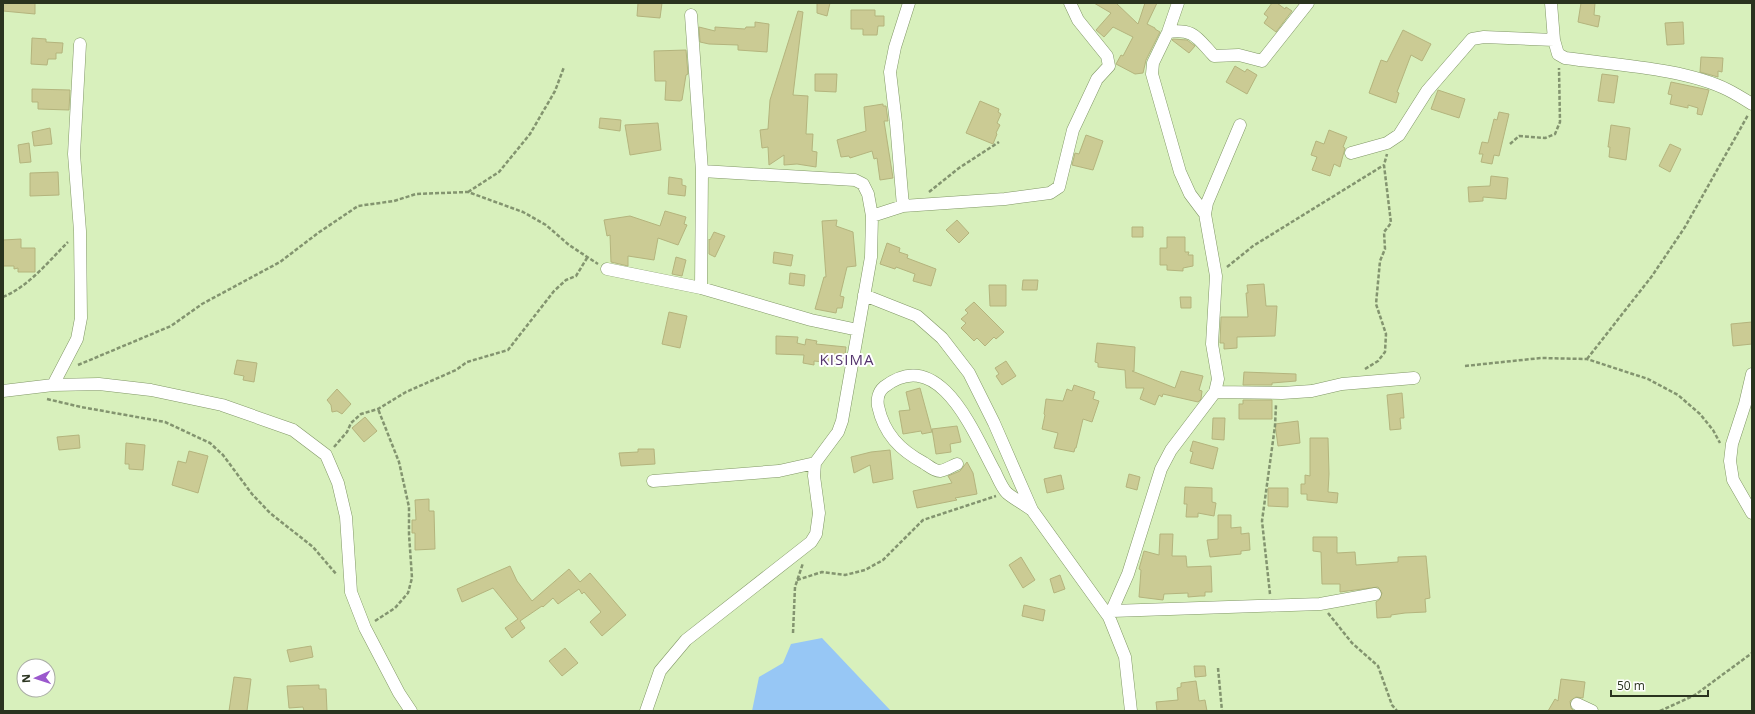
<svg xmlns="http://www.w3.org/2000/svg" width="1755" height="714" viewBox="0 0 1755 714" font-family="'Open Sans',sans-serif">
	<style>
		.water { fill: #97c7f5 }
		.building { fill: #cbcb94; stroke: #b4b47d }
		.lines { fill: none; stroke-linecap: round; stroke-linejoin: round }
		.minor-casing { stroke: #819766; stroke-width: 13 }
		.path { stroke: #83946f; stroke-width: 2.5; stroke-dasharray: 4 2; stroke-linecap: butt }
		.minor { stroke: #fff; stroke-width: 12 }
		.labels { text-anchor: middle; stroke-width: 4; stroke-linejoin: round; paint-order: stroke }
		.quarter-label { font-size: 15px; letter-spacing: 1px; fill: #54346e; stroke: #fff }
	</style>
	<rect width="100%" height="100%" fill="#d8f0bc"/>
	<path class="water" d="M822,638l69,73h-139l7,-34 24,-14 8,-19z"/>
	<path class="building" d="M3,3h32v11l-32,-3z
		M638,3h24l-2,15 -23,-2z
		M817,3h13l-3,13 -10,-3z
		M1094,3h22l22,21 7,-21h12l-10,21 8,4v1l5,3 -14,28 -3,13 -8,1 -19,-10 5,-9 2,1 10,-19 -20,-10 -9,10 -8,-7 15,-17z
		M1272,3h5l8,6 1,-2 6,4 -16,21 -12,-9 4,-6 -4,-3z
		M1581,3h14l-1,12 6,1 -2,11 -20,-5z
		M851,10h24v6h9v10h-6l-1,9h-14v-6h-12z
		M798,11l5,1 -10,83 15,1 -2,38h7l-1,17 5,1 -1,15 -19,-3 -13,1v-10l-15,10 -1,-18 -6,1 -2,-18 8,-1 2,-29z
		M755,22l14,2 -2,28 -29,-2v-5l-29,-1 -9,-2 -1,-15 16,4v-4l30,2 1,-2h9z
		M1683,22l1,22 -17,1 -2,-22z
		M1403,30l28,14 -9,17 -11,-6 -14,37 2,1 -3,10 -27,-10 12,-33 6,2z
		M32,38l14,1v3l17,1 -1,10h-6v6h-8l-1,6 -16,-1z
		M1173,39l14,1 8,6 -6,7 -17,-13z
		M686,50l2,24 -2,1 -4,25 -2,1 -15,-1 1,-19h-11l-1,-30z
		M1701,57l22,1 -1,14 -4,-1v6l-18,-5z
		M1235,66l10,6 2,-3 10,6 -10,19 -21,-12z
		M815,74h22l-1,18 -21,-1z
		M1602,74l16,2 -4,27 -16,-2z
		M1671,82l38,8 -7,25 -5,-1 1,-6 -10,-3v3l-18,-4 2,-9 -4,-1z
		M32,89l38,1 -1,20 -31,-1v-7h-6z
		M1438,90l27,9 -6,19 -28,-9z
		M980,101l19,8 -1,3 3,2 -4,9 3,2 -4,8 1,1 -4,10 -27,-11z
		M883,104v2h3l2,15h-4l9,57 -13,2 -3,-22 -3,1 -2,-8 -22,7 -1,-2 -8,1 -4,-17 29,-9 -2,-24z
		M1499,112l10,2 -10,42 -5,-1 -2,9 -11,-2 2,-8h-4l3,-12 6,1 6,-24 3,1z
		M600,118l21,2 -1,11 -21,-3z
		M658,123l3,27 -31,5 -5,-30z
		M1611,125l19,3 -4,32 -17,-3 1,-10h-2z
		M50,128l2,16 -18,2 -2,-14z
		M1329,130l18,7 -4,10 2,1 -5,19 -6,-3 -4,12 -18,-6 5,-13 -6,-2 5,-14 8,3z
		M1086,135l17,6 -10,29 -21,-5 3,-12 4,1z
		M29,143l2,19 -11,1 -2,-18z
		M1670,144l11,5 -11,23 -11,-6z
		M58,172l1,23 -29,1v-23z
		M1491,176l17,2 -2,21 -23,-2v4l-14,1 -1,-15 22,-1z
		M669,177l13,2v6l4,1 -1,10 -17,-2z
		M665,211l21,6 -2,7 3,1 -9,20 -20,-7 -4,22 -26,-4v10l-17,-4 -1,-27 -3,1 -3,-16 26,-4 30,10z
		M837,220l-1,6 17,6 3,34 -9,1 -7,29 4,1 -2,11h-5l-1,5 -21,-4 9,-32h2l-4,-56z
		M957,220l12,13 -10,10 -13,-13z
		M1132,227h11v10h-11z
		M714,232l11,4 -10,21 -6,-3v-15l1,1z
		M1167,237h18v15h4l-1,3h5v11l-10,2v3l-16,-1v-5h-7v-17h7z
		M21,239v9h14v24h-17v-4l-4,1v-3h-11v-26z
		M887,243l13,5 -1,4 9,3 -1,3 29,11 -5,17 -18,-5 2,-7 -19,-7 -1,2 -15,-5z
		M774,252l19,3 -2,11 -18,-3z
		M676,257l10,3 -4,16 -10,-2z
		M790,273l15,2 -1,11 -15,-2z
		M1023,280h15l-1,10h-15z
		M1264,284l2,22h11l-2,30 -38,1v11l-13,1v-6h-4l1,-26h27l-2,-24h2l-1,-8z
		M989,285h17v21h-16z
		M1180,297h11v11h-10z
		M974,302l30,30 -8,7 -2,-2 -9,9 -8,-8 -3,3 -13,-13 5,-5 -5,-4 7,-6 -3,-3z
		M669,312l18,4 -7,32 -18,-4z
		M1752,322v22l-19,2 -2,-22z
		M776,336l22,1 -1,6 8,2 1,-6 11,2 -1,3 30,3 -2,17 -30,-3v4l-11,-2 1,-8 -28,-1z
		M1097,343l38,4 -1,24h-2l43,17 6,-17 22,5 -4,14 3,1 -1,8 -3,3 -35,-8 -1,3 -3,-2 -4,10 -15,-6 4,-11h-18l-1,-18 -27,-3v-4l-3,-1z
		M237,360l20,3 -3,19 -11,-2 1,-4 -10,-2z
		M1006,361l10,15 -14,9 -6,-9 3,-2 -4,-6z
		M1244,372l52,2v7l-24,2v2h-29z
		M1074,385l21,7 -2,7 6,2 -7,21 -9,-3 -7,29h-1l-1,4 -20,-4 4,-15 -16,-4 3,-14 -1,-1 2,-15 17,2 4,-12 5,2z
		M920,388l12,44 -10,2 -1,-3 -18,3 -4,-23 11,-1 -4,-18z
		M337,389l14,15 -9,10 -5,-3 -5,1 -1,-7 -4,-5z
		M1402,393l2,25h-4l1,11 -11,1 -3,-35z
		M1243,400h29v19h-33v-15h4z
		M365,417l12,14 -13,11 -12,-14z
		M1213,418h12l-1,22 -12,-1z
		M1298,421l2,22 -22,3 -3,-22z
		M957,426l4,16 -11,2 1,8 -15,2 -4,-25z
		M79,435l1,13 -21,2 -2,-13z
		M1310,438h18l1,36 -1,18 10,1 -1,10 -30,-3v-6h-6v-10h4v-9l5,1z
		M1193,441l25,7 -5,21 -23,-6 3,-11 -3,-1z
		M126,443l19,2 -2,25 -14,-1v-5h-4z
		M638,449h16l1,15 -34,2 -2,-13 19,-1z
		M890,450l3,29 -20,4 -3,-18 -16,8 -3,-16 20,-5z
		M189,451l19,5 -10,37 -26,-8 6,-24 8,2z
		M967,462l6,11 4,21 -22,4 2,2 -40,8 -4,-17 39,-8 -4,-7 12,-5z
		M1129,474l11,3 -3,13 -11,-3z
		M1061,475l3,14 -17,4 -3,-14z
		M1185,487l27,1v14l4,1 -2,13 -16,-3v4h-12l1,-13h-3z
		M1268,488h20v19l-20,-1z
		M429,499v12h5l1,38 -20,1v-17h-3v-13h4l-1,-20z
		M1218,515h13v13l10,-1v7l8,-1 1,17 -9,1v3l-31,3 -3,-17 11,-1z
		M1160,534h13l-1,22h14l1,11 24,-1 1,26h-7v4h-5l-12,1v-4l-24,1 -1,6 -24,-3 2,-27 -2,-1 5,-18 15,4z
		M1313,537h24v16l18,-1 1,13 42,-3v-5l28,-1 4,42 -5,1 1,13 -21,1 -14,2v2l-14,1 -1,-16 4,-3 2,-6 -4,-6 -38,5v-8h-18l-1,-32 -8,-1z
		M1021,557l14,23 -12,8 -14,-23z
		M510,566l7,15 15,20 37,-32 11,13 10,-9 36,42 -24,21 -12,-14 11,-10 -17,-20 -2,2 -3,-5 -21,15 -5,-6 -10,9 -1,-1 -22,15 5,7 -13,10 -7,-10 13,-9 -25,-31 -31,14 -5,-13z
		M1060,575l5,14 -11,4 -4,-14z
		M1024,605l21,5 -2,11 -21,-5z
		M311,646l2,11 -23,5 -3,-12z
		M565,648l13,15 -16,13 -13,-15z
		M1194,666h11l1,10 -11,1z
		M234,677l17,2 -4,32h-18z
		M1561,679l24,3 -2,16 -7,-1 -6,4 1,7 3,3h-26l7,-12 3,2z
		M1196,681l3,20 6,-1 2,11h-50l-1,-9 22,-2 -1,-12 4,-1v-4z
		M319,685v4h7l1,22h-23l-1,-4 -14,1 -2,-22z"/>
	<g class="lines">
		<g class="minor-casing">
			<path id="minor" d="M1178,3l-10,29 -15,31 -1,11 28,98 10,22 15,20
				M1551,3l3,37 4,14 7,4c49,7 119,10 163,32 8,4 16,9 24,14
				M691,15l11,156 -1,117
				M1168,32c26,-4 29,6 46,24l25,-1 23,6 46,-58
				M1351,153l36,-10 12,-8 28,-44 45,-52 12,-2 70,3
				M903,206l-7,-83 -6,-51 5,-25 14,-44
				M872,216l31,-10 102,-7 45,-6 9,-6 14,-57 24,-51 12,-13 -2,-10 -29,-36 -8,-17
				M607,269l94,19 110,32 47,10
				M864,295l53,21 25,22 27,35 25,50 38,87 77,107 16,40 6,54
				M1752,374l-7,30 -13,40 -2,17 3,19 19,33
				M53,385l24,-46 4,-21 -1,-87 -6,-77 6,-110
				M3,391l50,-6 46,-1 52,6 71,15 71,25 33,25 12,28 8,34 5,75 14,36 34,65 12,18
				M1215,392l67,1 30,-2 30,-7 72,-6
				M957,464c-5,2 -11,6 -17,7 -6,0 -11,-5 -16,-8 -24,-13 -40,-29 -46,-57 -1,-6 0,-14 6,-19 56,-43 90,47 111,85 3,6 7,16 12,21 7,6 17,11 25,17
				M653,481l126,-10 36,-8
				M1112,611l208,-7 55,-10
				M1109,617l19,-43 33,-105 10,-19 44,-58 3,-13 -6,-35 4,-68 -11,-62 2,-11 33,-78
				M1577,704l15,7
				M646,711l14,-40 26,-31 125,-98 5,-8 3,-21 -5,-37 1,-13 23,-31 4,-11 29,-164 1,-41 -4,-22 -5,-10 -8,-4 -153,-9"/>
		</g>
		<path class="path" d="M1510,144l9,-8 26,2 10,-4 5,-12 -1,-54
			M468,192l31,-20 31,-38 25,-43 9,-24
			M929,192l30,-24 40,-26
			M1227,267l26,-21 131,-81
			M3,297c26,-11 45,-35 65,-55
			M1587,359l65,-83 33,-49 63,-112
			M78,365l93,-39 31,-22 78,-42 38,-29 40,-27 36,-5 22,-7 52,-2 55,20 23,13 23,20 29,19
			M1465,366l76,-8 46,1 61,20 30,16 22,19 13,16 7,13
			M1365,369l13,-8 7,-9 1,-18 -10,-30 4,-43 5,-12 -1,-17 7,-9 -7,-58 3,-11
			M47,399l34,8 84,15 45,21 13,12 29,39 18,19 43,34 24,28
			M334,447l13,-15 4,-9 10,-9 17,-5 28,-17 50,-22 11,-8 41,-12 46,-59 12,-11 10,-4 11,-18
			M797,580l25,-8 23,3 20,-5 18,-10 40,-40 73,-24
			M1270,594l-8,-73 13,-95 1,-21
			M1328,613l24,30 26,23 14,39 5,6
			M375,621l20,-13 13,-15 4,-15 -3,-44v-27l-10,-45 -21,-53
			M793,633l2,-46 8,-24
			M1218,668l4,43
			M1660,711l35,-16 57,-42"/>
		<use href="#minor" class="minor"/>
	</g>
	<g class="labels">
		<g class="quarter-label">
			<text x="847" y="365">KISIMA</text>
		</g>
	</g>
	<rect width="1755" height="714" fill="none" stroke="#2a331f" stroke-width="8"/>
	<g transform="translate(36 678) rotate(267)"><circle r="19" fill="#ffffff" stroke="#aaada5"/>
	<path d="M0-3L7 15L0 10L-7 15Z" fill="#9b58cd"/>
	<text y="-6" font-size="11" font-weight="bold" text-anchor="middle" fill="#2a331f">N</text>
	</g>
	<path d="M1611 690v6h97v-6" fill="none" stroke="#2a331f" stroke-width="2"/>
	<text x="1617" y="690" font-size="12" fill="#2a331f" stroke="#ffffff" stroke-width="3" paint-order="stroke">50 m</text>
</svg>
